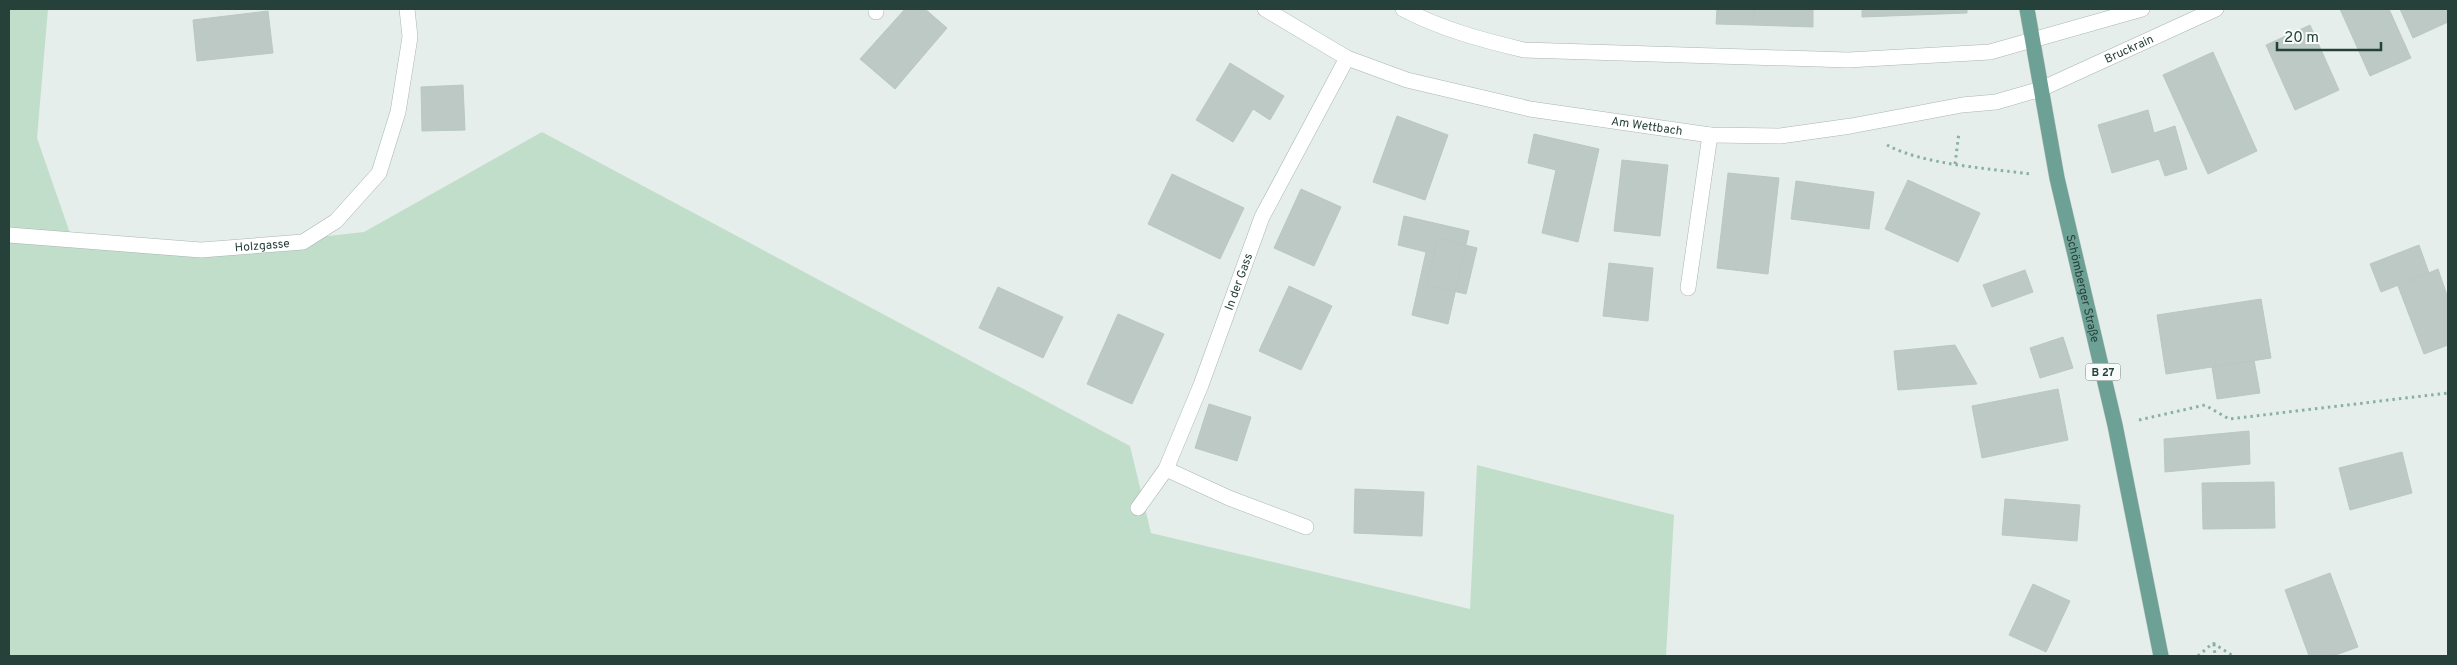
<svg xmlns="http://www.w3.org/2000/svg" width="2457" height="665" viewBox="0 0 2457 665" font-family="Overpass,sans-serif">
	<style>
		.green { fill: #c1deca }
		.building { fill: #bcc9c4; stroke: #b9c8c2 }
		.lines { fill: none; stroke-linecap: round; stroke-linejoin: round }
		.lane-casing { stroke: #a9b6b2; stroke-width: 16 }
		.street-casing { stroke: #a9b6b2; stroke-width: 16 }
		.primary-casing { stroke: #c2cac8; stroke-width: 16 }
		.path { stroke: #89b0a5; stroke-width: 3; stroke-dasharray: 2.5 4; stroke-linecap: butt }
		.lane { stroke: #fff; stroke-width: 15 }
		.street { stroke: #fff; stroke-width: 15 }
		.primary { stroke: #6ea195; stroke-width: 15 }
		.labels { text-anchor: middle; stroke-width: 5; stroke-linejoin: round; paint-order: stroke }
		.shield { fill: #f7fbf9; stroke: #657873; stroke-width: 1 }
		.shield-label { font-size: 11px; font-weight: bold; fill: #26403a }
		.street-label { font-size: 12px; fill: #26403a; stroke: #f7fbf9 }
	</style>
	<rect width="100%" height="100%" fill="#e6eeeb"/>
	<path class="green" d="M9,9h39l-11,129 35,101 129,11 163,-18 178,-100 588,314 21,87 319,76 7,-144 197,50 -8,141h-1657z"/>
	<path class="building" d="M905,9h20l22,19 -52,61 -35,-30z
		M1717,9h37l-1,16 -37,-1z
		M1754,9h59v18l-60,-2z
		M1862,9h105v4l-105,4z
		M2340,9h49l22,49 -41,18z
		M2400,9h48v13l-35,16z
		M268,11l5,42 -76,8 -4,-41z
		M2310,25l29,65 -44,20 -29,-65z
		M2213,52l44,99 -49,23 -45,-99z
		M1230,63l54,33 -14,24 -17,-11 -20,33 -37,-22z
		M463,85l2,45 -43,1 -1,-44z
		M2148,110l6,23 21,-7 12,43 -22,7 -6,-17 -47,14 -14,-48z
		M1397,116l51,19 -23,65 -52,-18z
		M1534,134l65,15 -21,93 -36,-9 14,-63 -28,-7z
		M1622,160l46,5 -8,71 -46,-5z
		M1728,173l51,5 -11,96 -51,-6z
		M1172,174l72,34 -24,51 -72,-35z
		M1908,180l72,33 -22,49 -73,-33z
		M1796,181l78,11 -5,37 -78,-10z
		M1301,189l40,18 -27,59 -40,-18z
		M1404,216l65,15 -21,93 -36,-9 14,-63 -28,-7z
		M1438,238l39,10 -11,46 -40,-9z
		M2419,245l10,28 -48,19 -11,-28z
		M1609,263l44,5 -5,53 -45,-5z
		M2438,269l10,29v47l-24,9 -26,-68z
		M2025,270l8,22 -41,15 -9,-22z
		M1289,286l43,20 -31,64 -42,-19z
		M998,287l65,30 -20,41 -64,-30z
		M2261,299l10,59 -105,16 -9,-59z
		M1118,314l46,20 -32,70 -45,-20z
		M2063,337l10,31 -33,10 -10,-30z
		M1955,345l22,39 -79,6 -4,-39z
		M2254,360l6,33 -43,6 -5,-32z
		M2058,389l10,51 -86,18 -10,-52z
		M1209,404l42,13 -14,44 -42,-13z
		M2249,431l1,33 -85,8 -1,-33z
		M2402,452l10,41 -62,17 -11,-42z
		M2274,482l1,46 -72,1 -1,-46z
		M1355,489l69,3 -2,44 -68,-3z
		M2005,499l75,6 -3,36 -75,-6z
		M2330,573l28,74 -25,9h-24l-24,-66z
		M2033,584l37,17 -24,51 -37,-17z"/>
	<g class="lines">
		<g class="lane-casing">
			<g id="lane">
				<path d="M876,12v-3"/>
				<path id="s1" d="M9,235l192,15 102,-8 33,-21 43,-48 19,-61 12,-75 -3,-28"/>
				<path d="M1688,288l22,-153"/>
				<path d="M1166,469l63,29 77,29"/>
			</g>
		</g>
		<g class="street-casing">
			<g id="street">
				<path id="s2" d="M1265,9l82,49 60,22 123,29 180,26 70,1 71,-10 111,-21 34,-3 45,-13 175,-80"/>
				<path d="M1403,9c38,20 79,31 121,41l324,10 142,-8 152,-43"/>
				<path id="s3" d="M1138,508l28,-39 35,-84 61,-168 85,-159"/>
			</g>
		</g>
		<g class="primary-casing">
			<g id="primary">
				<path id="s4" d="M2027,9l30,169 58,247 46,231"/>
			</g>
		</g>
		<path class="path" d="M1887,145c37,20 101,23 143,29
			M1955,164l4,-32
			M2139,420l66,-15 24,14 219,-26
			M2213,643l20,13
			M2214,644l1,12
			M2198,656l15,-13"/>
		<use href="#lane" class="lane"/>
		<use href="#street" class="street"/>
		<use href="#primary" class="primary"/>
	</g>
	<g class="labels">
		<rect class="shield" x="2085.5" y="363.5" width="35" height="17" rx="4"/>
		<g class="shield-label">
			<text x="2103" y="376">B 27</text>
		</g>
		<g class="street-label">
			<text dy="4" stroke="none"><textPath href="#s2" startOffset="900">Bruckrain</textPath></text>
			<text dy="4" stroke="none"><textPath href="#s2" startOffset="404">Am Wettbach</textPath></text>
			<text dy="4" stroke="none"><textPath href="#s1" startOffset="254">Holzgasse</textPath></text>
			<text dy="4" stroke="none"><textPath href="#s3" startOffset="249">In der Gass</textPath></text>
			<text dy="4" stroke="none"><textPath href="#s4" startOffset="285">Schömberger Straße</textPath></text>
		</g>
	</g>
	<rect width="2457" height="665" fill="none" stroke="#26403a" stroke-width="20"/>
	<path d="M2277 42v8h104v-8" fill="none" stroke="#26403a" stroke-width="2.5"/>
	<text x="2284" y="42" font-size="15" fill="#26403a" stroke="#f7fbf9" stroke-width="4" paint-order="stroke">20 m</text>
</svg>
